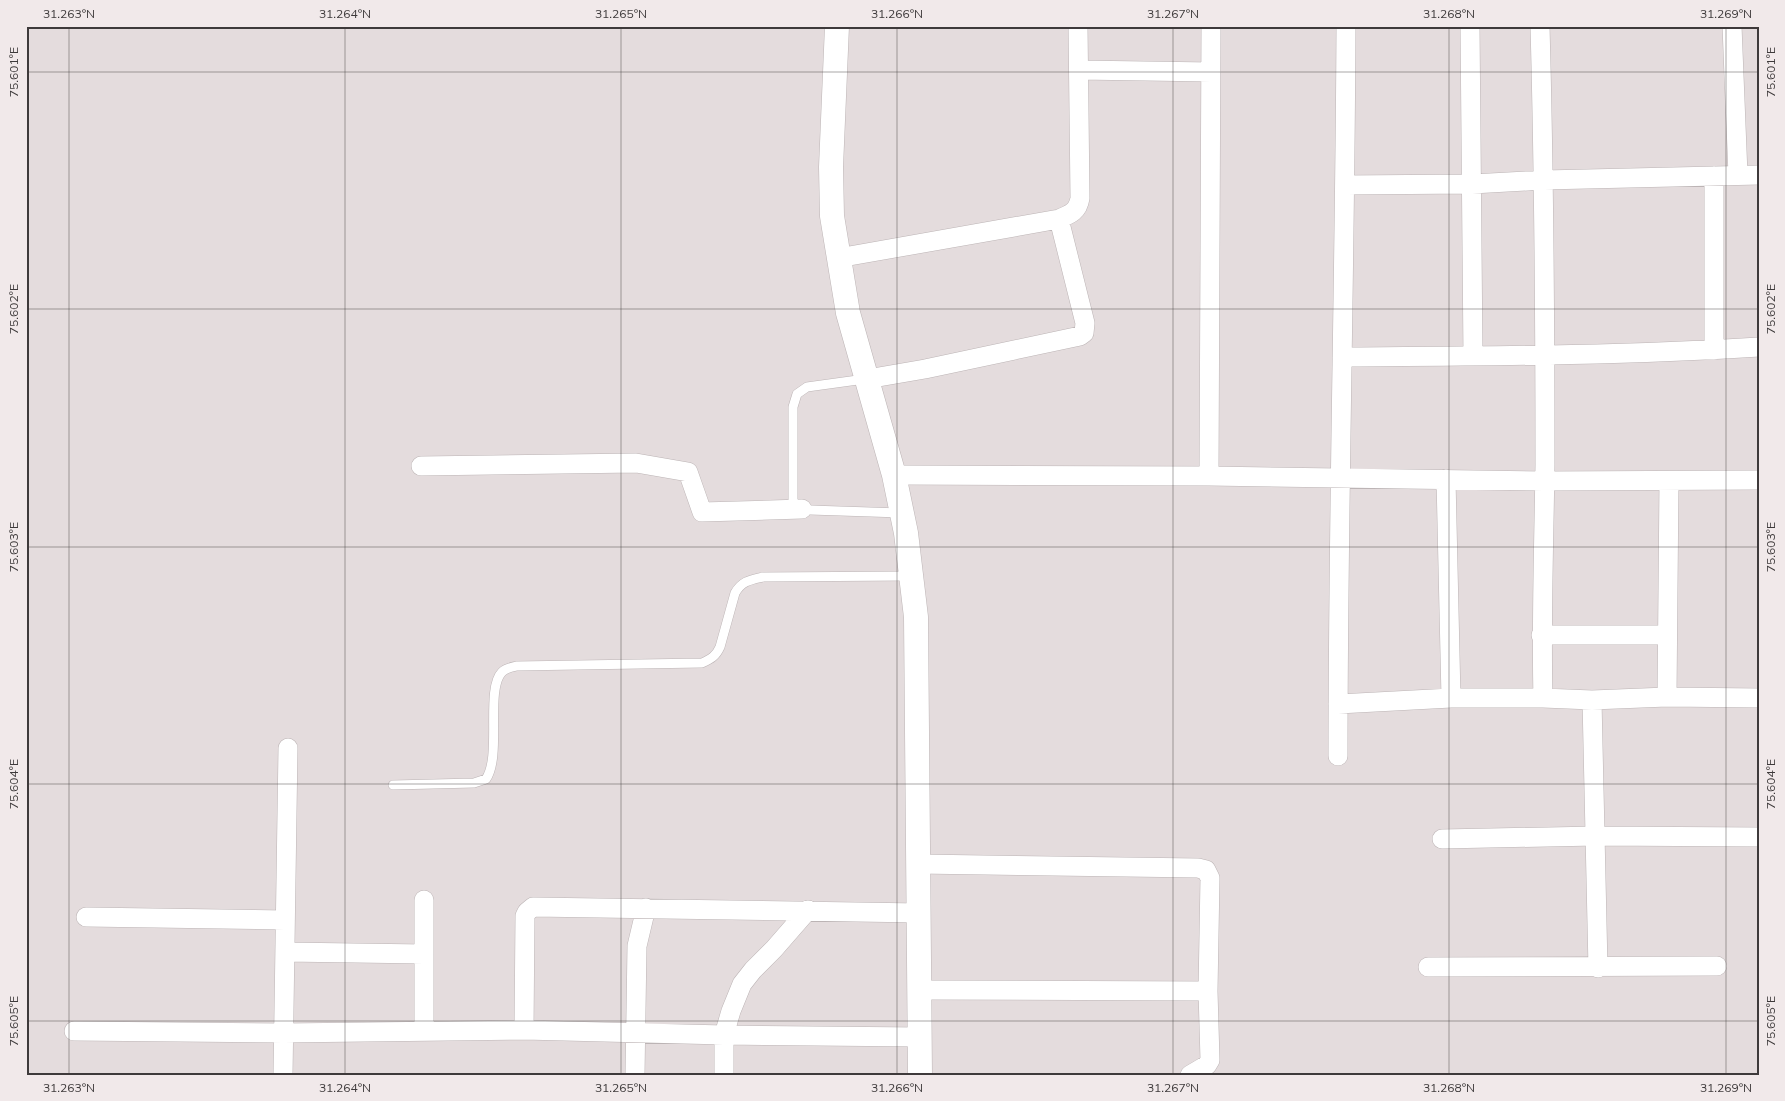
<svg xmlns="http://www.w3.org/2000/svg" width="1785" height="1101" viewBox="0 0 1785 1101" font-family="Mulish,sans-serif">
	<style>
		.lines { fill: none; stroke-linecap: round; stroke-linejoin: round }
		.service-casing { stroke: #bcb4b5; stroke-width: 10 }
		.minor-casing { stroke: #bcb4b5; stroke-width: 20 }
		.tertiary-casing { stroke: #bcb4b5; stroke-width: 25 }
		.service { stroke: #fff; stroke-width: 9 }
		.minor { stroke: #fff; stroke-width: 19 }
		.tertiary { stroke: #fff; stroke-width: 24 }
		.ticks { fill: none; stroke: #3e3a3b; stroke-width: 1; stroke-opacity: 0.45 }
		.neatline { fill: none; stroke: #3e3a3b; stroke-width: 2 }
		.ticks-label { font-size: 12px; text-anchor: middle; fill: #3e3a3b }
	</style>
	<rect width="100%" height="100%" fill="#e4dcdd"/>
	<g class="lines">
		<g class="service-casing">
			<path id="service" d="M865,379l-58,8 -10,7 -4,13v94l5,6 12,3 91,3
				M393,785l81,-2 12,-4c16,-23 -1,-90 16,-107 4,-4 10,-5 15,-6l185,-3c9,-4 14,-7 18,-16l15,-54c7,-12 15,-13 28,-16l146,-1"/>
		</g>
		<g class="minor-casing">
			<path id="minor" d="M1470,26l3,330
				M1540,26c4,146 5,292 5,438 -1,78 -4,156 -2,234
				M1732,26l6,149
				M1079,70l132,2
				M1345,185l127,-1 72,-4 215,-5
				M838,258l221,-39c12,-5 19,-8 21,-21l-2,-172
				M1714,350v-174
				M1342,357c139,-1 278,-1 417,-10
				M867,379l58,-10 155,-33 4,-3 1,-10 -26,-104
				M421,466l215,-3 52,9 14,40 100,-3
				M894,475l315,1 335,5 215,-1
				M1209,476l2,-450
				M1446,479l5,219
				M1541,635h126
				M1667,697l2,-216
				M1592,700l6,268
				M1338,704l113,-6h92l49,2 75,-3 92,1
				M1338,756c0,-243 7,-486 8,-730
				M1442,839l154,-3 163,1
				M918,864l280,4 8,2 4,8 -2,113 2,69 -3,5 -17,10
				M424,900v131
				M86,917l199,3
				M285,952l139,2
				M1428,967l289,-1
				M918,990l290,1
				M524,1030l1,-114 2,-4 6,-5 386,6
				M74,1031l210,2 240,-3 200,5 195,2
				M283,1075l5,-327
				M635,1075l2,-129 9,-38
				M724,1075v-40l7,-24 11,-27 11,-14 21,-21 34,-39"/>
		</g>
		<g class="tertiary-casing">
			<path id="tertiary" d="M837,26l-6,141 1,49 16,97 46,162 12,58 10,84 4,458"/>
		</g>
		<use href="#service" class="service"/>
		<use href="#minor" class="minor"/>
		<use href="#tertiary" class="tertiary"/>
	</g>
	<path class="ticks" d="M69,26v1049M345,26v1049M621,26v1049M897,26v1049M1173,26v1049M1449,26v1049M1726,26v1049M26,72h1733M26,309h1733M26,547h1733M26,784h1733M26,1021h1733"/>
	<rect width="1785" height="1101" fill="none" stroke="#f1e9ea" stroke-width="55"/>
	<rect x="28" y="28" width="1730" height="1046" class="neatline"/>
	<g class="ticks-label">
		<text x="69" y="18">31.263°N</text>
		<text x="345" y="18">31.264°N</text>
		<text x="621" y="18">31.265°N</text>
		<text x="897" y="18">31.266°N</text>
		<text x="1173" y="18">31.267°N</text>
		<text x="1449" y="18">31.268°N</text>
		<text x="1726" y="18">31.269°N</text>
		<text transform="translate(1771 72) rotate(-90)" y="4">75.601°E</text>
		<text transform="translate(14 72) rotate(-90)" y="4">75.601°E</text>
		<text transform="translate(1771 309) rotate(-90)" y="4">75.602°E</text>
		<text transform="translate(14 309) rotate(-90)" y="4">75.602°E</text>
		<text transform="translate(1771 547) rotate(-90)" y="4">75.603°E</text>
		<text transform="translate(14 547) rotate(-90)" y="4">75.603°E</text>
		<text transform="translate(1771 784) rotate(-90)" y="4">75.604°E</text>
		<text transform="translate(14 784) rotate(-90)" y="4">75.604°E</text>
		<text transform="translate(1771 1021) rotate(-90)" y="4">75.605°E</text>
		<text transform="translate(14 1021) rotate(-90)" y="4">75.605°E</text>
		<text x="69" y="1092">31.263°N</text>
		<text x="345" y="1092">31.264°N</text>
		<text x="621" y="1092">31.265°N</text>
		<text x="897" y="1092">31.266°N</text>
		<text x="1173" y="1092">31.267°N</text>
		<text x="1449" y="1092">31.268°N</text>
		<text x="1726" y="1092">31.269°N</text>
	</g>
</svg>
